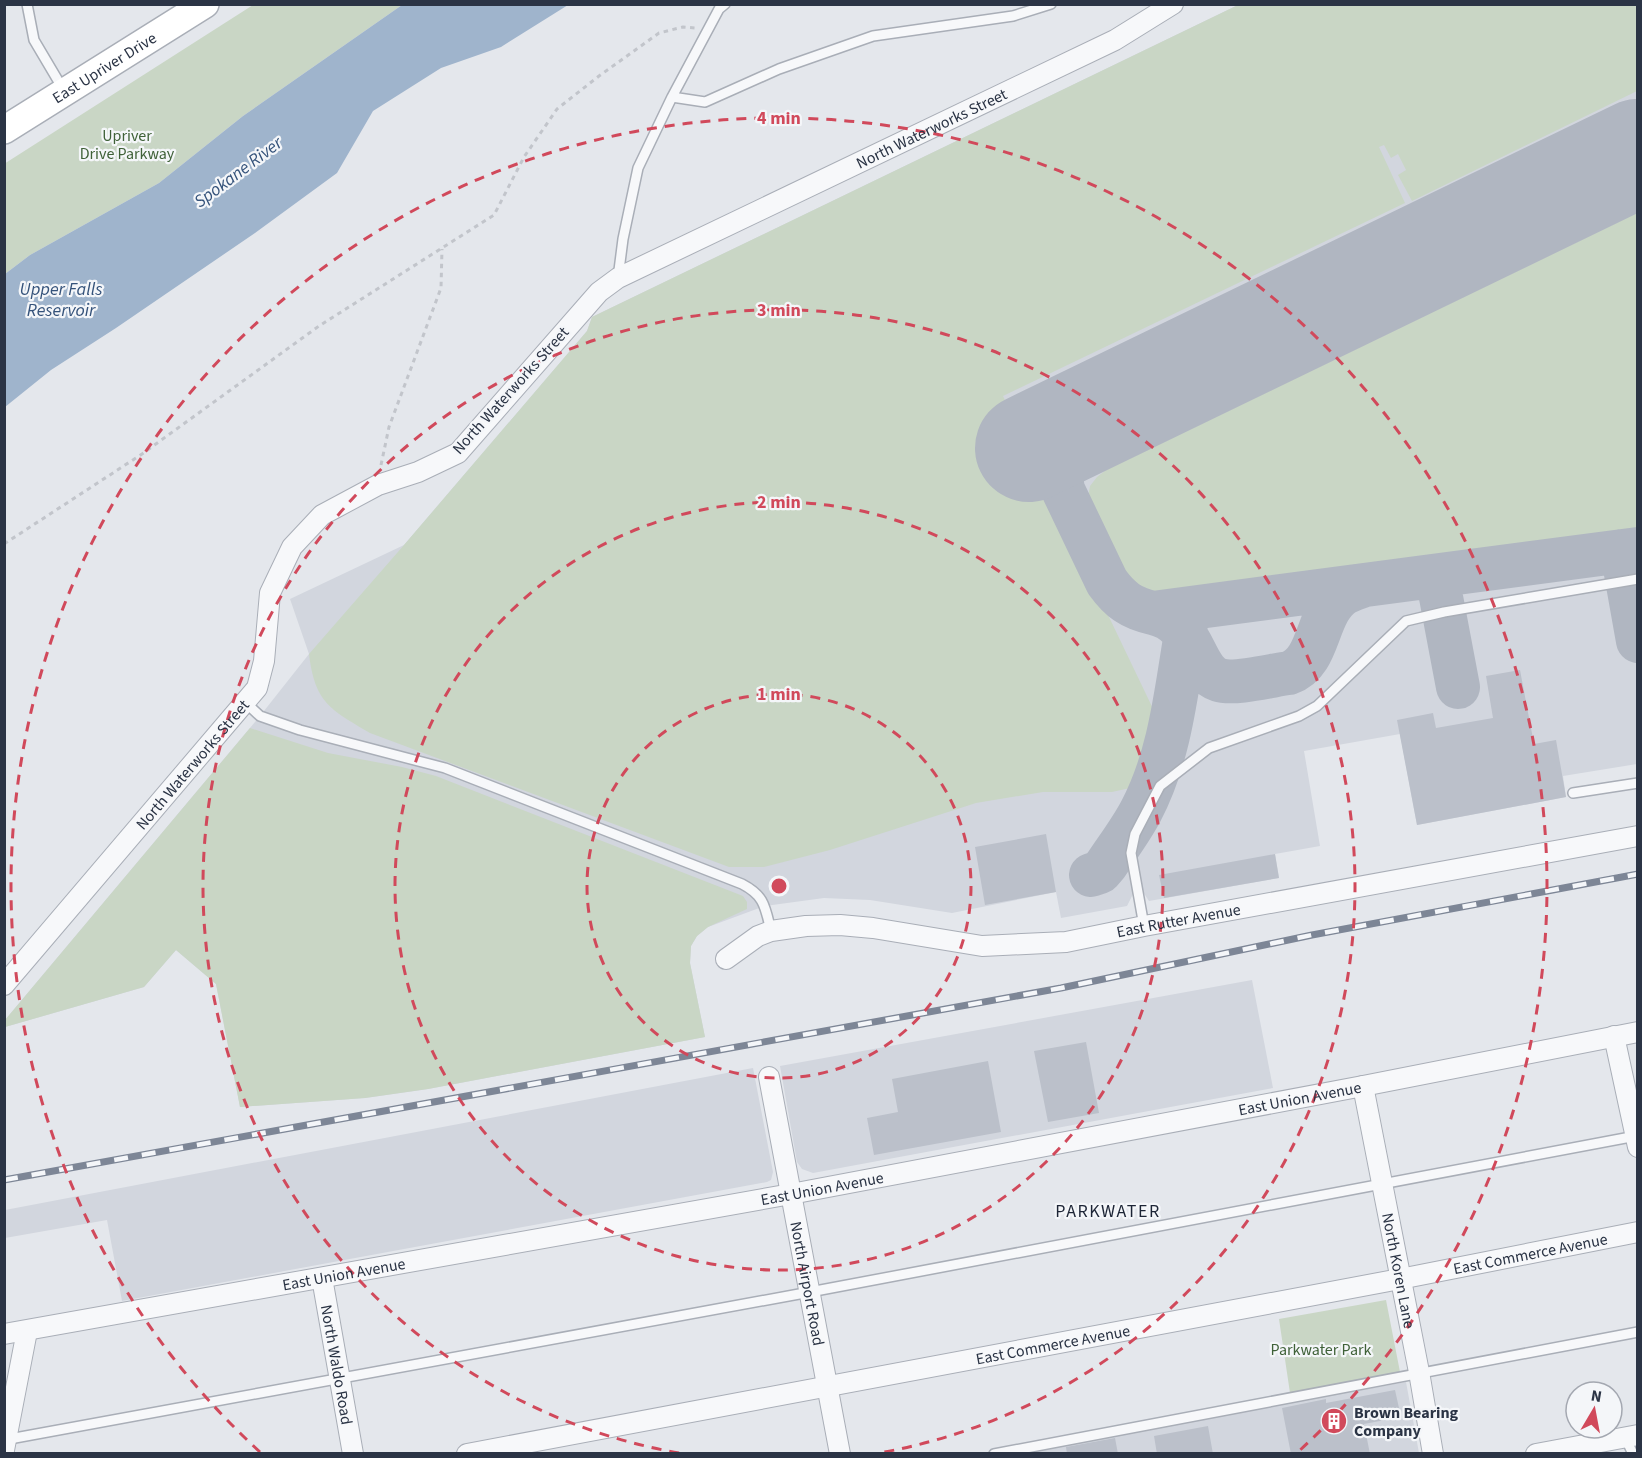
<svg xmlns="http://www.w3.org/2000/svg" width="1642" height="1458" viewBox="0 0 1642 1458" font-family="'Source Sans 3',sans-serif">
	<style>
		.built { fill: #d2d6de }
		.green { fill: #c9d6c5 }
		.water { fill: #9fb4cc }
		.lines { fill: none; stroke-linecap: round; stroke-linejoin: round }
		.taxiway { stroke: #b0b6c1; stroke-width: 44 }
		.runway { stroke: #b0b6c1; stroke-width: 108 }
		.building { fill: #bbc0ca }
		.lane-casing { stroke: #a9aeb7; stroke-width: 12 }
		.street-casing { stroke: #a9aeb7; stroke-width: 22 }
		.secondary-casing { stroke: #a9aeb7; stroke-width: 30 }
		.path { stroke: #c2c5cb; stroke-width: 3; stroke-dasharray: 4.5 4.5; stroke-linecap: butt }
		.lane { stroke: #f7f8fa; stroke-width: 9 }
		.street { stroke: #f7f8fa; stroke-width: 20 }
		.secondary { stroke: #fff; stroke-width: 27 }
		.rail-casing { stroke: #7d8696; stroke-width: 7 }
		.rail { stroke: #f4f6f9; stroke-width: 4.5; stroke-dasharray: 14; stroke-linecap: butt }
		.ring { fill: none; stroke: #d1495b; stroke-width: 3; stroke-dasharray: 10 8 }
		.labels { text-anchor: middle; stroke-width: 4.5; stroke-linejoin: round; paint-order: stroke }
		.street-label { font-size: 16px; fill: #2b3445; stroke: #f4f6f9 }
		.park-label { font-size: 16px; fill: #3f6138; stroke: #f4f6f9 }
		.poi-label { font-size: 16px; font-weight: bold; fill: #2b3445; stroke: #f4f6f9; text-anchor: start }
		.water-label { font-size: 18px; font-style: italic; fill: #34527a; stroke: #f4f6f9 }
		.neighbourhood-label { font-size: 18px; letter-spacing: 1.5px; fill: #1d2536; stroke: #f4f6f9 }
		.centre { fill: #d1495b; stroke: #f4f6f9; stroke-width: 3 }
		.ring-label { font-size: 18px; text-anchor: middle; font-weight: bold; fill: #d1495b; stroke: #f4f6f9; stroke-width: 4.5; stroke-linejoin: round; paint-order: stroke }
	</style>
	<rect width="100%" height="100%" fill="#e4e7ec"/>
	<path class="built" d="M1238,5h399v759l-74,12 3,21 -149,28 -17,-91 -96,17 16,95 -45,8 4,24 -130,23 -6,-9 -10,2 -6,12 -66,12 -5,-26 -104,21 -82,-13 -46,-2 -59,8 -57,21 -11,9 -6,10 -1,17 15,74 -277,52 -63,9 -125,9 -24,-123 -40,-34 -32,37 -139,40v-7l255,-304 49,-62 -19,-55 114,-54 183,-214 5,-14z
		M1252,980l21,108 -460,85 -11,-4 -5,-7 -17,-96z
		M753,1068l20,104 -2,8 -4,2 -645,119 -15,-81 -102,18v-28z
		M1406,1382l13,71 -401,1 121,-24z"/>
	<path class="green" d="M253,5h149l-159,111 -84,67 -129,72 -25,19 -1,-110z
		M1238,5h399v86l-225,110 -14,-26 8,-5 -8,-16 -7,4 -7,-13 -5,2 26,56 -402,193 154,321c0,24 -10,47 -18,69l-27,6h-69l-67,11 -146,47 -66,17h-35l-359,-134c-40,-24 -55,-30 -61,-79l95,-109 183,-214 5,-14z
		M1637,213v323l-482,65 -22,-4 -8,-8 -39,-81 4,-22 7,-9 9,-7z
		M250,728l78,25 74,14 34,9 307,120 4,6v7l-39,18 -11,9 -6,10 -1,17 15,74 -277,52 -63,9 -125,9 -24,-123 -40,-34 -32,37 -139,40v-7z
		M1386,1300l14,72 -110,21 -11,-74z"/>
	<path class="water" d="M402,5h166l-67,42 -60,21 -68,43 -36,62 -82,60 -139,95 -65,42 -46,37v-133l25,-19 129,-72 84,-67z"/>
	<g class="lines">
		<path class="taxiway" d="M1082,422c-16,20 -24,43 -19,68l44,92c13,18 24,26 46,31l485,-64
			M1622,551l16,90
			M1437,576l21,111
			M1153,613c45,10 38,58 66,67 15,5 54,-5 70,-7 32,-11 26,-60 54,-79 7,-4 14,-6 22,-9
			M1091,875l9,-3 6,-7c12,-18 25,-35 35,-54 29,-55 35,-118 45,-178"/>
		<path class="runway" d="M1029,448l609,-295"/>
	</g>
	<path class="building" d="M1520,670l14,74 22,-4 10,57 -149,28 -20,-105 36,-7 3,15 57,-10 -7,-42z
		M1046,834l10,58 -71,13 -10,-58z
		M1275,854l4,24 -115,20 -5,-23z
		M1086,1042l13,71 -51,9 -14,-71z
		M988,1061l13,71 -127,23 -7,-37 31,-6 -6,-33z
		M1395,1390l6,27 -37,7 6,30h-79l-9,-46 44,-9v4z
		M1208,1426l5,28h-56l-3,-18z
		M1115,1438l3,16h-51l-1,-7z"/>
	<g class="lines">
		<g class="lane-casing">
			<path id="lane" d="M27,4l7,36 29,49
				M672,97l33,5 74,-33 94,-33 140,-20 38,-12
				M618,278l5,-39 15,-71 34,-71 47,-88 6,-5
				M245,702l15,14 40,14 145,38 297,116c23,12 23,23 29,47
				M1573,793l65,-10
				M1144,926l-13,-73 4,-19 25,-48 49,-38 90,-32 18,-10 89,-85 38,-9 194,-33
				M1625,1437l8,17
				M4,1440l806,-148 826,-156
				M994,1454l644,-122"/>
		</g>
		<g class="street-casing">
			<g id="street">
				<path id="s1" d="M726,959l32,-23 13,-5 35,-5 34,-1 33,3 109,18 84,-4 78,-16 494,-90"/>
				<path id="s2" d="M4,985l253,-297 7,-27 6,-68 22,-46 30,-32 56,-30 40,-13 40,-19 141,-161 19,-14 497,-238 58,-36"/>
				<path d="M1614,1036l24,111"/>
				<path id="s3" d="M769,1077l71,377"/>
				<path id="s4" d="M1363,1086l56,286 14,82"/>
				<path id="s5" d="M322,1278l31,176"/>
				<path id="s6" d="M4,1334l787,-140 572,-108 275,-54"/>
				<path d="M4,1450l23,-119"/>
				<path id="s7" d="M467,1454l933,-175 238,-47"/>
				<path d="M1536,1454l102,-19"/>
			</g>
		</g>
		<g class="secondary-casing">
			<g id="secondary">
				<path id="s8" d="M4,130l201,-126"/>
			</g>
		</g>
		<path class="path" d="M381,465l8,-38 52,-139 1,-39
			M4,544l138,-90 177,-128 175,-111 30,-58 33,-48 42,-33 60,-43 24,-6 12,1"/>
		<use href="#lane" class="lane"/>
		<use href="#street" class="street"/>
		<use href="#secondary" class="secondary"/>
		<g class="rail-casing">
			<path id="rail" d="M4,1180l1057,-192 251,-53 326,-61"/>
		</g>
		<use href="#rail" class="rail"/>
	</g>
	<g class="ring">
		<circle cx="779" cy="886" r="192"/>
		<circle cx="779" cy="886" r="384"/>
		<path d="M679 1453A576 576 0 1 1 879 1453"/>
		<path d="M260 1452A768 768 0 1 1 1298 1452"/>
	</g>
	<defs>
		<g id="building-disc" transform="scale(1.35)"><circle r="9.5" fill="#d1495b" stroke="#f4f6f9"/><path d="M-4-6H4V6H1V3H-1V6H-4ZM-2.5-4.3h1.7v1.8h-1.7ZM.8-4.3h1.7v1.8H.8ZM-2.5-1h1.7V.8h-1.7ZM.8-1h1.7V.8H.8Z" fill="#fff"/></g>
	</defs>
	<g fill-rule="evenodd">
		<use href="#building-disc" x="1334" y="1421"/>
	</g>
	<g class="labels">
		<g class="street-label">
			<text dy="6" stroke="none"><textPath href="#s8" startOffset="118">East Upriver Drive</textPath></text>
			<text dy="6" stroke="none"><textPath href="#s2" startOffset="1316">North Waterworks Street</textPath></text>
			<text transform="translate(510 390) rotate(-48)" y="6">North Waterworks Street</text>
			<text dy="6" stroke="none"><textPath href="#s2" startOffset="290">North Waterworks Street</textPath></text>
			<text dy="6" stroke="none"><textPath href="#s1" startOffset="465">East Rutter Avenue</textPath></text>
			<text dy="6" stroke="none"><textPath href="#s6" startOffset="1317">East Union Avenue</textPath></text>
			<text dy="6" stroke="none"><textPath href="#s6" startOffset="831">East Union Avenue</textPath></text>
			<text dy="6" stroke="none"><textPath href="#s7" startOffset="1082">East Commerce Avenue</textPath></text>
			<text dy="6" stroke="none"><textPath href="#s4" startOffset="188">North Koren Lane</textPath></text>
			<text dy="6" stroke="none"><textPath href="#s6" startOffset="345">East Union Avenue</textPath></text>
			<text dy="6" stroke="none"><textPath href="#s3" startOffset="210">North Airport Road</textPath></text>
			<text dy="6" stroke="none"><textPath href="#s7" startOffset="596">East Commerce Avenue</textPath></text>
			<text dy="6" stroke="none"><textPath href="#s5" startOffset="88">North Waldo Road</textPath></text>
		</g>
		<g class="park-label">
			<text x="127" y="141">Upriver<tspan x="127" dy="18">Drive Parkway</tspan></text>
			<text x="1321" y="1355">Parkwater Park</text>
		</g>
		<g class="poi-label">
			<text x="1354" y="1418">Brown Bearing<tspan x="1354" dy="18">Company</tspan></text>
		</g>
		<g class="water-label">
			<text transform="translate(238 172) rotate(-37)" y="6">Spokane River</text>
			<text x="61" y="295">Upper Falls<tspan x="61" dy="21">Reservoir</tspan></text>
		</g>
		<g class="neighbourhood-label">
			<text x="1108" y="1217">PARKWATER</text>
		</g>
	</g>
	<circle cx="779" cy="886" r="9" class="centre"/>
	<g class="ring-label">
		<text x="779" y="124">4 min</text>
		<text x="779" y="316">3 min</text>
		<text x="779" y="508">2 min</text>
		<text x="779" y="700">1 min</text>
	</g>
	<rect width="1642" height="1458" fill="none" stroke="#2b3445" stroke-width="12"/>
	<g transform="translate(1594 1410) rotate(10)"><circle r="28" fill="#f4f6f9" stroke="#a4a8b1" stroke-width="1.5"/>
	<path d="M0-4.5L10 22L0 15L-10 22Z" fill="#d1495b"/>
	<text y="-9" font-size="16" font-weight="bold" text-anchor="middle" fill="#2b3445">N</text>
	</g>
</svg>
